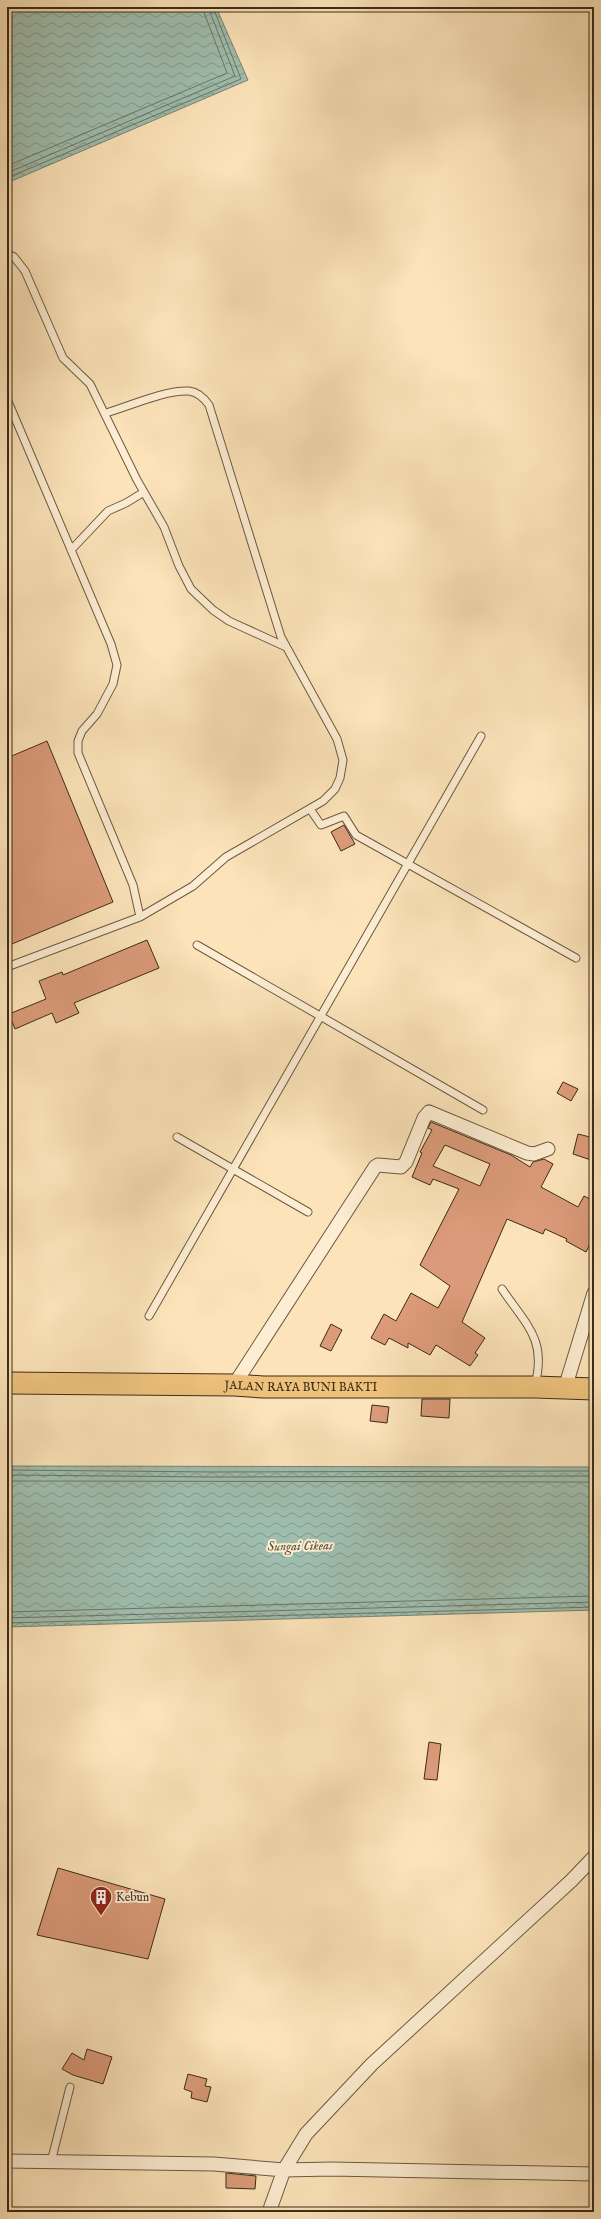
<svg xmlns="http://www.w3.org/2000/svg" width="601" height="2219" viewBox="0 0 601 2219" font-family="'IM FELL English',serif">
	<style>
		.water { fill: url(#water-waves); stroke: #778473 }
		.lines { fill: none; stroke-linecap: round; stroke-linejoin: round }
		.shore { stroke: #6d7564; stroke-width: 1 }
		.building { fill: #db9a79; stroke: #3b2c18; fill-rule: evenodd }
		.service-casing { stroke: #6b5a40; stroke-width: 9 }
		.minor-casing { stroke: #6b5a40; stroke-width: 15 }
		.primary-casing { stroke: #3b2c18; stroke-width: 23 }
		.service { stroke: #fdedd2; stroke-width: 7 }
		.minor { stroke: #fdedd2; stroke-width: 13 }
		.primary { stroke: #eec27c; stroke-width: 21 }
		.labels { text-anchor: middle; stroke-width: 4; stroke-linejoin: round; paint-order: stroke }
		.street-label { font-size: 12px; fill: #3b2c18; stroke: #fdedd2 }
		.poi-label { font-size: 12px; fill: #3b2c18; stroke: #fdedd2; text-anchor: start }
		.water-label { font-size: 13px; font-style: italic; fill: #54503e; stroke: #fdedd2 }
	</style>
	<defs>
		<pattern id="water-waves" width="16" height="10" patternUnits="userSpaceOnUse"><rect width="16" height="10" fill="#9fbeaf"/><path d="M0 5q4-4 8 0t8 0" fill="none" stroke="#839b8d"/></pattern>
	</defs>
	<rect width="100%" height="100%" fill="#fce3b9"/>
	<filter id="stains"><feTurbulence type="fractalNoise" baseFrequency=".005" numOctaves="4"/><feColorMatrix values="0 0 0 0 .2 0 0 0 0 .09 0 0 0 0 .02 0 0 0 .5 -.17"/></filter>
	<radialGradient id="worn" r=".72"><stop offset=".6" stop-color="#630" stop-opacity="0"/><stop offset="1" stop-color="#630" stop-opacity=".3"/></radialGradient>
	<path class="water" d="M7,7h209l32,73 -241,103z
		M7,1466l587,1v143l-587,17z"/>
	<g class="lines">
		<path class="shore" d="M7,166l220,-93 -25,-66
			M7,173l228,-97 -27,-69
			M7,178l234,-99 -28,-72
			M7,1470l207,2 380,-1
			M7,1475l207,2 380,-1
			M7,1481l587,1
			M7,1612l587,-16
			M7,1618l587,-16
			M7,1623l587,-16"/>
	</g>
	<path class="building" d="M47,741l66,161 -106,44v-188z
		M344,825l11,19 -14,7 -10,-19z
		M147,940l12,28 -85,35 5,10 -23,10 -4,-10 -37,16 -6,-15 37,-15 -7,-18 23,-9 1,3z
		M563,1082l15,7 -7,12 -14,-8z
		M431,1122l80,33 19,12 3,-5 11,-3 9,5 -12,23 37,20 6,-11 10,5v15l-5,10 5,2v8l-8,16 -20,-11 1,-2 -22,-10 -2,5 -36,-15 -45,103 23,16 -10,15 3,2 -8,11 -34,-21 -6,10 -22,-12v5l-19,-10 -4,7 -14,-7 13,-24 12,7 15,-28 27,15 12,-22 -30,-21 39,-76 -26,-10 -3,6 -18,-8 10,-24 -2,-1 12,-22 -4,-2zM445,1145l45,19 -10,22 -47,-20z
		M578,1134l16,4v23l-21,-7z
		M331,1324l11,6 -11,21 -11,-5z
		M422,1399h28l-1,19 -28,-2z
		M372,1405l17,2 -2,16 -17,-2z
		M429,1742l12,2 -4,36 -13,-1z
		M58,1868l107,31 -17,60 -111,-24z
		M87,2049l25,8 -9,27 -30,-9 -11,-6 10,-16 12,7z
		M188,2074l19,5 -2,7 6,1 -4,15 -16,-4 1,-6 -8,-3z
		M226,2173l30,3 -1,13 -29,-1z"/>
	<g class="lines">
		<g class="service-casing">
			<path id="service" d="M7,254l7,3 11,14 38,87 27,26 47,96 27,47 15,39 12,23 22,21 16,11 57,26
				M7,399l104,245 6,21 -4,19 -16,30 -15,17 -4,10v12l55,132 7,32 -133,50
				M106,413c24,-7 58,-23 83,-22 9,1 15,7 20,14l72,232 56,102 6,21 -3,18 -5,11 -12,12 -97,56 -33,29 -53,31
				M71,550l37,-39 18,-8 18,-11
				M310,809l11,16 23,-9 12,19 220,123
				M197,945l286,165
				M177,1137l131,75
				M502,1289c24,36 45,50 33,96
				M149,1316l332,-580
				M51,2162l19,-75"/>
		</g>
		<g class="minor-casing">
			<path id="minor" d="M234,1385l141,-218 3,-2 23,2 5,-5 18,-44 5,-6 98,41 7,1 14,-5
				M565,1388l29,-95
				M7,2161l207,3 70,6 47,-1 263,5
				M269,2212l15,-42 22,-36 66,-70 199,-183 23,-24"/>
		</g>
		<g class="primary-casing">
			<g id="primary">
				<path id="s1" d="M7,1383l227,2 29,2h272l59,2"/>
			</g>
		</g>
		<use href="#service" class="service"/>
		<use href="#minor" class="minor"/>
		<use href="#primary" class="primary"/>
	</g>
	<defs>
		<g id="building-pin" transform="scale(1.15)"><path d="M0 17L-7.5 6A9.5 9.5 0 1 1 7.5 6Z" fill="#8f2418" stroke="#fdedd2"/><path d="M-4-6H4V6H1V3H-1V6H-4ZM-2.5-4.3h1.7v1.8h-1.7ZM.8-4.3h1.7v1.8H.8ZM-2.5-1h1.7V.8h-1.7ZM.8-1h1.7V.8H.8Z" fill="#fff"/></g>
	</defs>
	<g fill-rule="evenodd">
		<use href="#building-pin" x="101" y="1897"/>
	</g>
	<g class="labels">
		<g class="street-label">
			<text dy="4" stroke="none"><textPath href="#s1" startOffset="294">JALAN RAYA BUNI BAKTI</textPath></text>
		</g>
		<g class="poi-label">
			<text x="116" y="1901">Kebun</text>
		</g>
		<g class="water-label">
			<text transform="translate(300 1545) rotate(-1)" y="5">Sungai Cikeas</text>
		</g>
	</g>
	<rect width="601" height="2219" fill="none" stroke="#fce3b9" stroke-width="24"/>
	<rect x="8" y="8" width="585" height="2203" fill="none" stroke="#3b2c18" stroke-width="2"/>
	<rect x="12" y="12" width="577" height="2195" fill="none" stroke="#3b2c18"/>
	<rect width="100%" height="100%" filter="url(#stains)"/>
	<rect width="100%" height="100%" fill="url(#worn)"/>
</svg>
